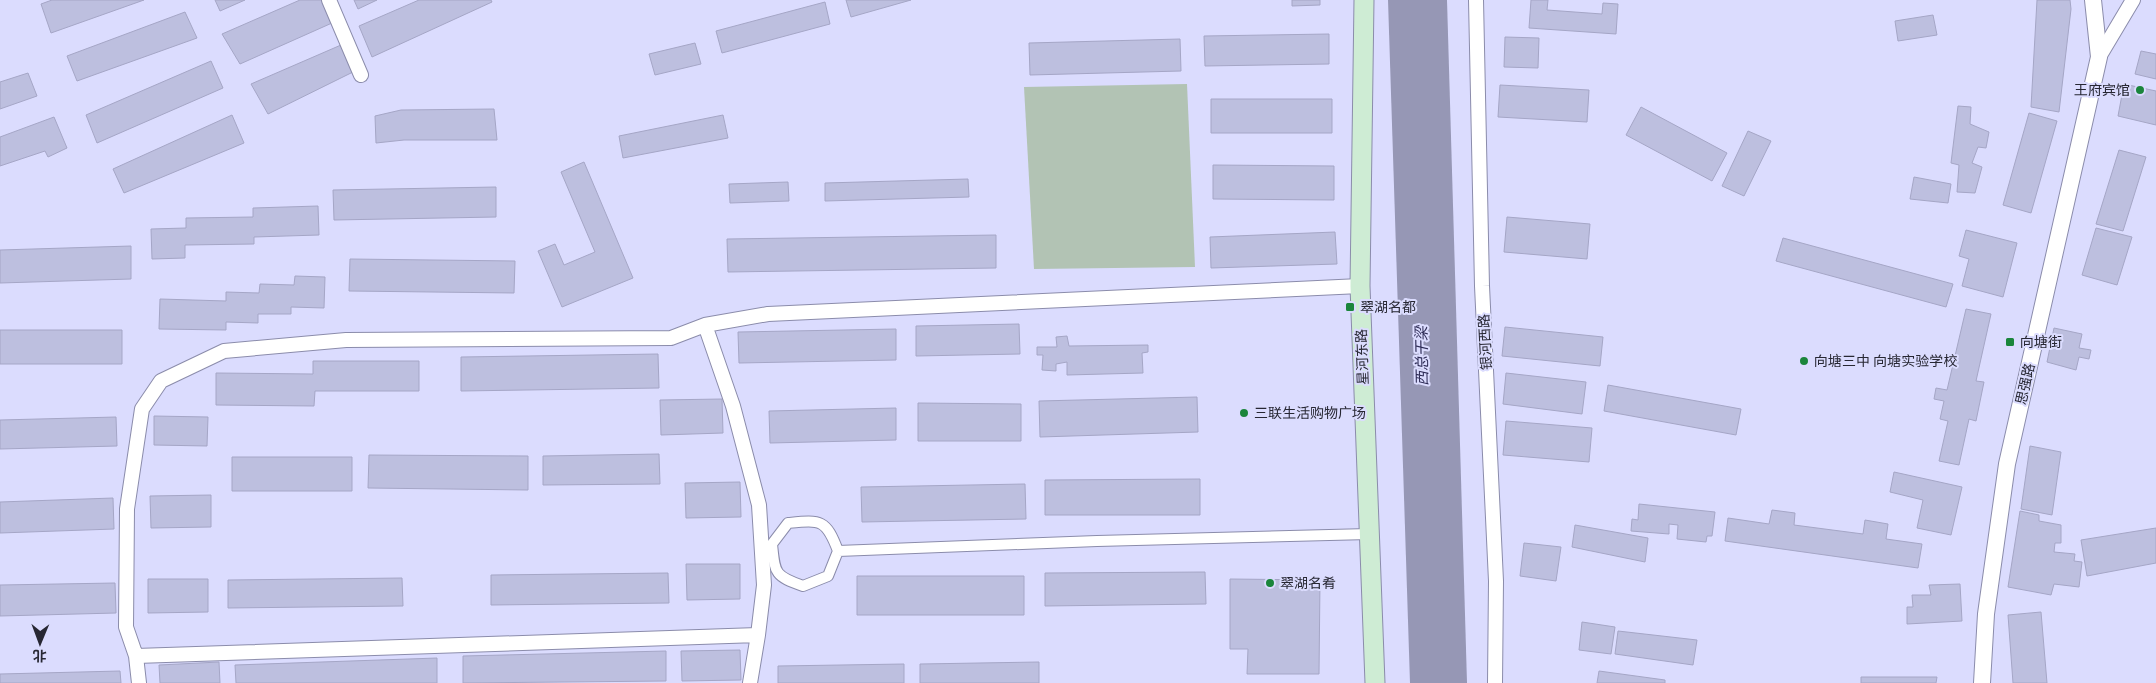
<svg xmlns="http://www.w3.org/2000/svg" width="2156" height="683" viewBox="0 0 2156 683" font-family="Ubuntu,'Noto Sans SC',sans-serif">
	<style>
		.green { fill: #b2c3b4 }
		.water { fill: #9697b5 }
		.building { fill: #bdbfdf; stroke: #a5a6c6 }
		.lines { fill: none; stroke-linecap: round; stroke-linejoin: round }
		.pedestrian-casing { stroke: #8b8cab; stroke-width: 12 }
		.minor-casing { stroke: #8b8cab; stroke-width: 16 }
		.tertiary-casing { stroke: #8b8cab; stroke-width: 18 }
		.secondary-casing { stroke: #8b8cab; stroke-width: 21 }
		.pedestrian { stroke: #fff; stroke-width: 10 }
		.minor { stroke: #fff; stroke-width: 14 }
		.tertiary { stroke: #fff; stroke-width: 16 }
		.secondary { stroke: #ceecd4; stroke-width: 19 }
		.poi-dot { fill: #1a853b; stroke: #dbdcfe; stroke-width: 2 }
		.labels { text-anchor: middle; stroke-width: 4; stroke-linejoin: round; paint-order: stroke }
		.poi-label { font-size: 14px; fill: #272733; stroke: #dbdcfe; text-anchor: start }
		.street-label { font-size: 14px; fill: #272733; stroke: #dbdcfe }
		.water-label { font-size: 15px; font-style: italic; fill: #2e2c56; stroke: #dbdcfe }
	</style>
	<rect width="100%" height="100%" fill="#dbdcfe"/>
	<path class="green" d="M1187,84l8,183 -161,2 -10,-182z"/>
	<path class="water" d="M1388,0h59l20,683h-57z"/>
	<path class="building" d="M52,0h92l-93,33 -10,-29z
		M215,0h30l-25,11z
		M300,0h22l10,23 -92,41 -18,-30z
		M354,0h23l-19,9z
		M419,0h72l1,2 -120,55 -13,-31z
		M846,0h65l-60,17z
		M1292,0h28v5l-28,1z
		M1531,0h17l-1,10 55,4 1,-11 15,1 -2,30 -87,-6z
		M2037,0h33l1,9 -12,103 -28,-5z
		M825,2l5,22 -108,29 -6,-22z
		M185,12l12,26 -120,43 -10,-25z
		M1933,15l4,20 -39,6 -3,-20z
		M1329,34v30l-124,2 -1,-30z
		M1505,37l34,1 -1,30 -34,-1z
		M1180,39l1,32 -151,4 -1,-32z
		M695,43l6,21 -46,11 -6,-21z
		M341,45l12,27 -85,42 -17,-30z
		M2141,51l15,3v25l-21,-5z
		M211,61l12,27 -126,55 -11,-28z
		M28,73l9,23 -37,13v-27z
		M2124,84l32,7v34l-38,-9z
		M1500,85l89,5 -2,32 -89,-5z
		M1211,99h121v34h-121z
		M1958,106l13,1 -1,17 19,8 -3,16 -8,-1 -6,16 10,4 -7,26 -18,-1 2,-27 -8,-2z
		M1641,107l86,46 -15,28 -86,-46z
		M494,109l3,31h-93l-28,3 -1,-27 26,-6z
		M2029,113l28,8 -26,92 -28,-8z
		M232,115l12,28 -120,50 -11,-24z
		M723,115l5,23 -105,20 -4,-22z
		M54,117l13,31 -19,9 -3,-6 -45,15v-29z
		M1748,131l23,10 -27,55 -22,-10z
		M2119,150l27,7 -23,74 -27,-7z
		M584,162l49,116 -71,29 -24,-56 17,-7 9,21 31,-13 -34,-80z
		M1213,165l121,1v34l-121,-1z
		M1914,177l37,7 -3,19 -38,-4z
		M968,179l1,18 -144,4v-18z
		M788,182l1,19 -59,2 -1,-19z
		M496,187v30l-162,3 -1,-30z
		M318,206l1,29 -65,2v7l-69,1v13l-33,1 -1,-30 35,-1v-10l67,-1v-9z
		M1507,217l83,7 -3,35 -83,-7z
		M2096,228l36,9 -15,48 -35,-10z
		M1966,230l51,13 -14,54 -41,-11 7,-27 -10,-3z
		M1335,232l2,32 -126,4 -1,-31z
		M996,235v33l-268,4 -1,-33z
		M1783,238l170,46 -7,23 -170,-46z
		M131,246v33l-131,4v-33z
		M350,259l165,2 -1,32 -165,-2z
		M295,276l30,1 -1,31 -33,-1v7h-33v9l-32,-1v8l-67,-1 1,-30 66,2v-9l33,1 1,-9 34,1z
		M1966,309l25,5 -15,67 8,1 -8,39 -7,-2 -10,46 -20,-4 9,-40 -8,-2 4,-18 -10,-2 2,-11 11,2z
		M1019,324l1,30 -104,2v-30z
		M1505,327l98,10 -3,29 -98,-10z
		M2054,328l28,6 -3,14 12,2 -2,9 -10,-2 -3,13 -29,-8z
		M896,329v31l-157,3 -1,-31z
		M0,330h122v34h-122z
		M1067,336l2,10 79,-1v7l-6,1 1,20 -76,2v-13l-11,2v7l-14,-1 1,-15h-6v-8h20l-1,-10z
		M658,354l1,34 -198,3v-34z
		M313,361h106v30h-104l-1,15 -98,-1v-32l97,1z
		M1506,373l80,9 -4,32 -79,-10z
		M1608,385l133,24 -5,26 -132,-24z
		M1197,397l1,35 -158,5 -1,-36z
		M722,399l1,34 -62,2 -1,-35z
		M918,403l103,1v37h-103z
		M896,408v32l-126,3 -1,-32z
		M154,416l54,1 -1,29 -53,-1z
		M116,417l1,29 -117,3v-29z
		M1506,421l86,7 -3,34 -86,-7z
		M2030,446l31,6 -9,63 -31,-6z
		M659,454l1,30 -117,1v-29z
		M369,455l159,1v34l-160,-2z
		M232,457h120v34h-120z
		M1894,472l68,15 -11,48 -34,-7 6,-28 -33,-8z
		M1200,479v36h-155v-35z
		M740,482l1,35 -55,1 -1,-35z
		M1025,484l1,35 -164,3 -1,-35z
		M211,495v32l-60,1 -1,-32z
		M113,498l1,31 -114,4v-31z
		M1639,504l76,8 -3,24h-5l-1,6 -29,-3 1,-14 -9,-1v10l-38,-3 1,-12 6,1z
		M1772,510l23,3 -1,12 69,9 2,-14 23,4 -2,15 36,5 -4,24 -193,-27 3,-23 41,6z
		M2020,511l19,4v6l22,4v18h-6l-1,9 21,2 -1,7 8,1 -3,25 -25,-3 -3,11 -43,-8z
		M1575,525l73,13 -3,24 -73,-15z
		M2156,528v35l-69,13 -6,-36z
		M1524,543l37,4 -5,34 -36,-5z
		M686,564h54v35l-53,1z
		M1205,572l1,32 -161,2v-33z
		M668,573l1,30 -178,2v-30z
		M857,576h167v39h-167z
		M402,578l1,28 -175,2v-28z
		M148,579h60v33l-60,1z
		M1230,579l90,1 -1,94h-72l1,-25h-18z
		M115,583l1,30 -116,3v-31z
		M1960,584l2,37 -55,3v-17h6l-1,-12h19l-2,-10z
		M2041,612l6,71h-34l-5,-68z
		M1582,622l33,5 -4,27 -32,-4z
		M1618,631l79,9 -4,25 -78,-11z
		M740,650l1,30 -59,1 -1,-30z
		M666,651v30l-203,2v-27z
		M437,658v25h-201l-1,-18z
		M219,662l1,21h-60l-1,-18z
		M1039,662v21h-119v-19z
		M904,664v19h-126v-17z
		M120,671l1,12h-121v-9z
		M1599,671l66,9v3h-68z
		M1861,677h76l-1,6h-75z"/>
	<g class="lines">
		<g class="pedestrian-casing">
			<path id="pedestrian" d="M838,551c-12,-32 -17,-31 -50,-28l-16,21c3,29 2,32 31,42l25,-10 10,-25 259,-10 272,-7"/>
		</g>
		<g class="minor-casing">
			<path id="minor" d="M329,0l32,75
				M1476,0l6,286 14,295 -1,102
				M2099,57l34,-57
				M705,325l28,81 26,99 5,80 -6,50 -622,21 -10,-29 1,-118 15,-100 19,-28 63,-30 122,-11 325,-2 34,-13 63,-11 592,-28
				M136,656l3,27
				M750,683l8,-48"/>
		</g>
		<g class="tertiary-casing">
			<path id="tertiary" d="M1982,683l4,-69 21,-150 92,-407 -6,-57"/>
		</g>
		<g class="secondary-casing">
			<path id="secondary" d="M1364,0l-4,286 15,397"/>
		</g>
		<use href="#pedestrian" class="pedestrian"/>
		<use href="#minor" class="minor"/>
		<use href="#tertiary" class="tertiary"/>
		<use href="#secondary" class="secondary"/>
	</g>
	<g class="poi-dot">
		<circle cx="2140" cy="90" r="5"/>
		<rect x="1345" y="302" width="10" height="10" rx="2.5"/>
		<rect x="2005" y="337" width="10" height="10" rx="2.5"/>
		<circle cx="1804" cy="361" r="5"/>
		<circle cx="1244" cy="413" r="5"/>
		<circle cx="1270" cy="583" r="5"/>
	</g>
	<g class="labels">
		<g class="poi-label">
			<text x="2130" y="95" text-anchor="end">王府宾馆</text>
			<text x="1360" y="312">翠湖名都</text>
			<text x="2020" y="347">向塘街</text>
			<text x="1814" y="366">向塘三中 向塘实验学校</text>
			<text x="1254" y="418">三联生活购物广场</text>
			<text x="1280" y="588">翠湖名肴</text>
		</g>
		<g class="street-label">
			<text transform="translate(1485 342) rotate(-93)" y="5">银河西路</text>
			<text transform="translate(1362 357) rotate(-92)" y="5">星河东路</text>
			<text transform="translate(2025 384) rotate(-77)" y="5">思强路</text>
		</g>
		<g class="water-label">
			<text transform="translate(1422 356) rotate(-91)" y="5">西总干梁</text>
		</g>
	</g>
	<g transform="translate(40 643) rotate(181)" stroke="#dbdcfe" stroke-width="4" paint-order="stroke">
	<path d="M0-4L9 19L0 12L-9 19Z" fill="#272733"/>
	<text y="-8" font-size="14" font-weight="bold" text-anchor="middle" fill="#272733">北</text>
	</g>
</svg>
